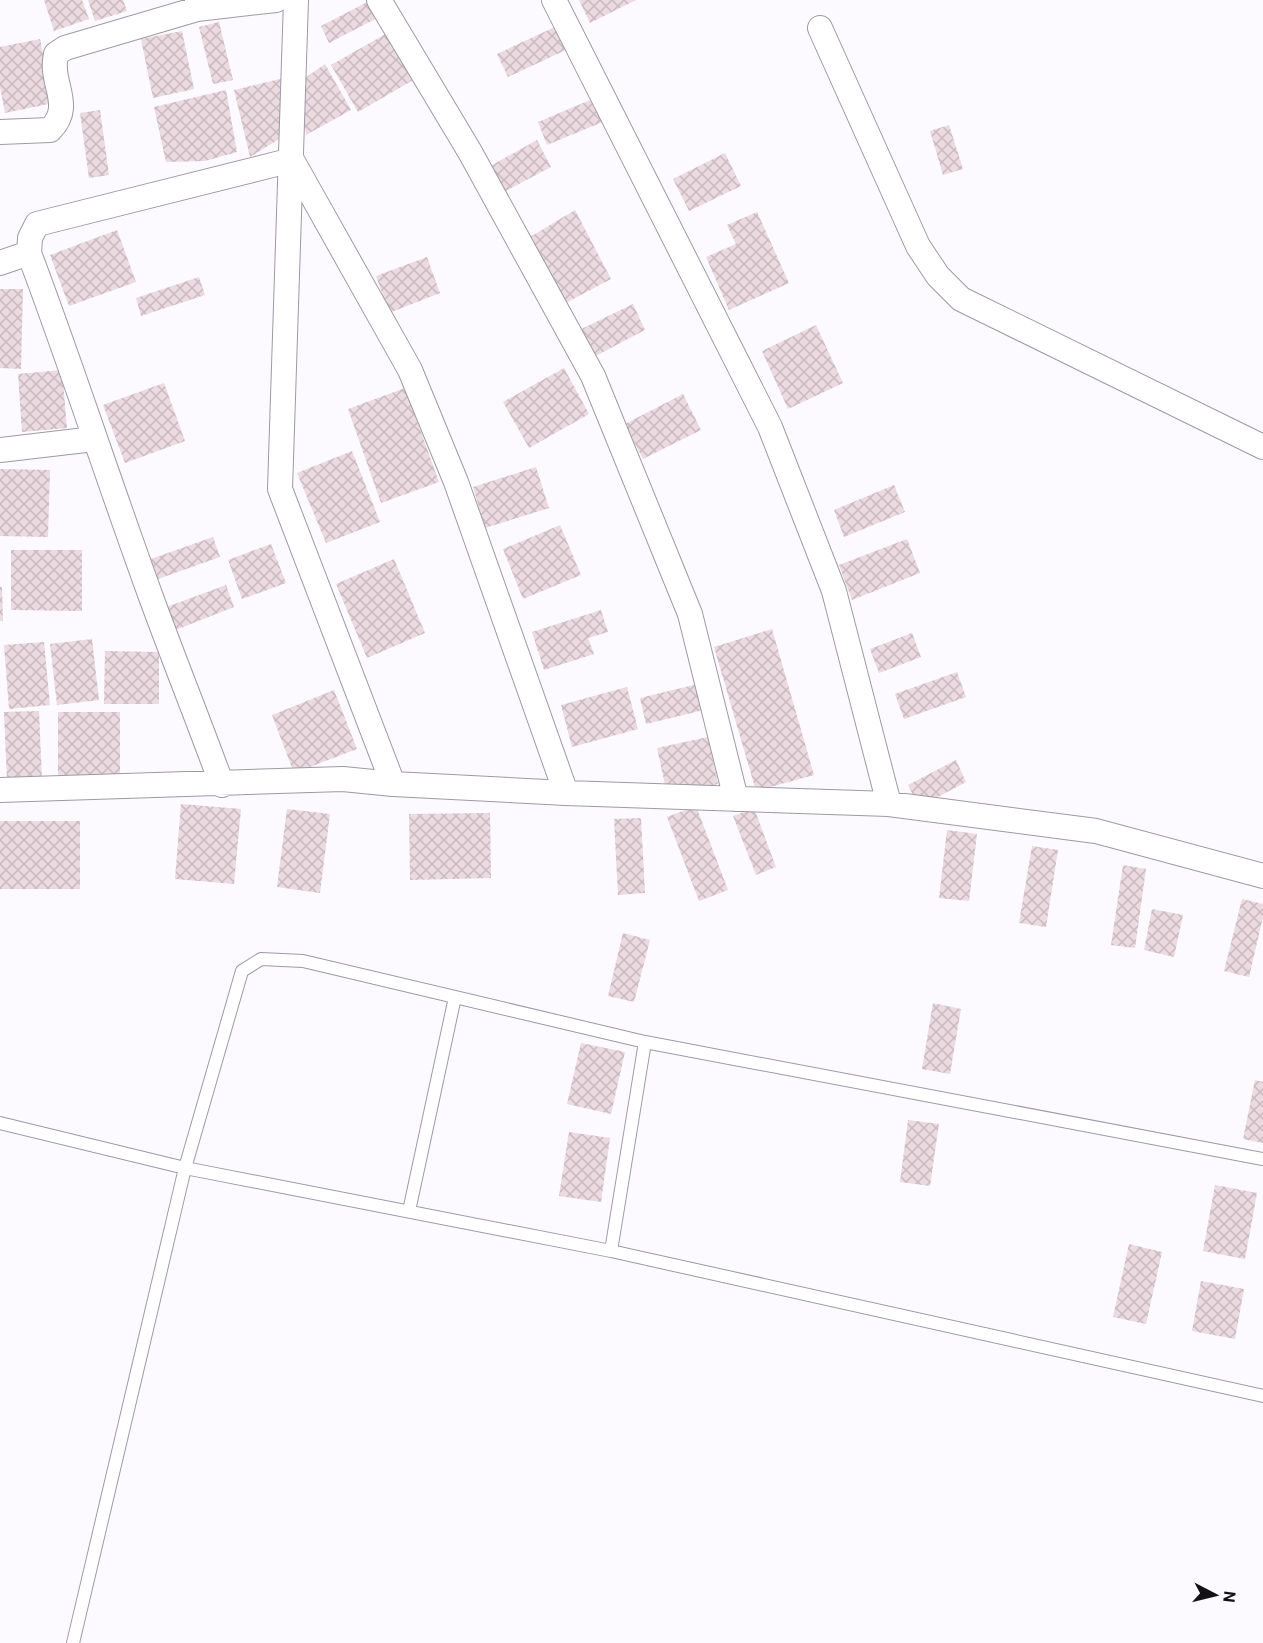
<svg xmlns="http://www.w3.org/2000/svg" width="1263" height="1643" viewBox="0 0 1263 1643" font-family="Roboto,sans-serif">
	<style>
		.building { fill: url(#building-cross-hatch) }
		.lines { fill: none; stroke-linecap: round; stroke-linejoin: round }
		.service-casing { stroke: #9f99a6; stroke-width: 14 }
		.minor-casing { stroke: #9f99a6; stroke-width: 26 }
		.service { stroke: #fff; stroke-width: 12 }
		.minor { stroke: #fff; stroke-width: 24 }
	</style>
	<defs>
		<pattern id="building-cross-hatch" width="8" height="8" patternUnits="userSpaceOnUse" patternTransform="scale(1.5)"><rect width="8" height="8" fill="#ebdadf"/><path d="M0 0l8 8M0 8l8-8" fill="none" stroke="#c9babf"/></pattern>
	</defs>
	<rect width="100%" height="100%" fill="#fcf9ff"/>
	<path class="building" d="M44,0h38l7,19 -35,12z
		M88,0h35l4,11 -32,10z
		M371,0l14,14 -56,29 -8,-17z
		M579,0h57l-46,23z
		M219,22l14,58 -20,4 -14,-57z
		M557,26l11,23 -60,28 -11,-23z
		M182,31l12,58 -41,9 -12,-59z
		M389,32l26,47 -57,33 -27,-47z
		M40,39l13,64 -48,10 -5,-26v-40z
		M325,64l26,46 -45,25 -8,-52z
		M288,77l-4,59 -34,21 -16,-67z
		M226,90l11,62 -32,9 -39,1 -12,-55z
		M595,98l10,23 -58,24 -9,-23z
		M100,110l9,65 -20,3 -9,-65z
		M949,125l14,44 -20,6 -13,-44z
		M537,140l14,27 -53,28 -13,-26z
		M725,153l16,33 -52,25 -16,-32z
		M575,210l36,69 -51,27 -35,-66z
		M757,212l32,71 -60,27 -23,-53 30,-13 -9,-19z
		M117,230l19,52 -67,24 -19,-51z
		M427,257l13,36 -51,20 -13,-37z
		M199,277l6,18 -64,21 -5,-18z
		M0,289h23l-2,80 -21,-1z
		M633,304l12,26 -57,30 -17,-26z
		M816,325l27,58 -55,26 -26,-58z
		M564,368l25,46 -60,34 -26,-46z
		M62,370l5,58 -45,4 -4,-58z
		M164,383l21,58 -60,22 -22,-58z
		M405,388l34,94 -58,21 -33,-94z
		M683,394l18,36 -58,29 -18,-35z
		M352,451l28,71 -54,21 -29,-70z
		M536,467l13,41 -64,20 -12,-41z
		M0,469l50,1 -2,67 -48,-1z
		M894,485l11,27 -61,25 -10,-27z
		M560,525l21,50 -58,24 -20,-50z
		M213,537l7,20 -62,22 -7,-20z
		M907,539l13,34 -68,27 -13,-35z
		M271,544l15,39 -44,16 -14,-39z
		M11,550h71v61l-71,-1z
		M394,559l31,74 -58,25 -31,-74z
		M226,585l8,22 -61,24 -9,-23z
		M0,587h2l1,34h-3z
		M601,610l7,22 -20,6 6,16 -50,16 -12,-38z
		M772,629l42,146 -58,16 -42,-144z
		M912,633l9,24 -42,16 -9,-24z
		M92,639l7,61 -42,5 -7,-61z
		M44,642l6,63 -41,4 -5,-64z
		M105,651l54,1v52h-55z
		M957,672l9,25 -62,22 -9,-25z
		M702,683l6,26 -62,15 -6,-26z
		M627,687l11,42 -66,18 -11,-42z
		M334,690l23,59 -63,24 -22,-58z
		M39,711l3,69 -35,2 -3,-70z
		M58,712h62v68h-62z
		M708,737l10,47 -51,10 -10,-46z
		M956,760l10,22 -47,25 -11,-22z
		M181,804l60,5 -7,75 -59,-5z
		M696,806l32,84 -29,11 -32,-84z
		M754,808l22,59 -20,8 -23,-59z
		M287,809l43,5 -10,79 -43,-6z
		M490,813l1,65 -81,2 -1,-66z
		M641,818l4,75 -27,2 -4,-76z
		M0,821h80v68h-80z
		M947,830l30,4 -8,67 -30,-3z
		M1032,846l26,4 -12,77 -27,-4z
		M1123,865l23,4 -11,79 -24,-3z
		M1242,899l21,5v13l-14,60 -25,-6z
		M1152,909l31,6 -9,42 -30,-7z
		M623,933l27,7 -16,62 -26,-6z
		M933,1003l28,6 -11,65 -28,-5z
		M581,1043l44,9 -14,62 -44,-10z
		M1255,1080l8,2v61l-20,-4z
		M908,1120l31,4 -9,62 -30,-4z
		M569,1132l41,6 -9,64 -42,-6z
		M1215,1185l42,8 -12,66 -42,-8z
		M1129,1244l33,8 -16,72 -33,-7z
		M1201,1281l43,8 -9,50 -43,-8z"/>
	<g class="lines">
		<g class="service-casing">
			<path id="service" d="M0,1123l185,45 426,83 652,145
				M409,1211l46,-214
				M611,1251l34,-209
				M73,1643l112,-475 57,-197 19,-12 42,2 342,81 618,117"/>
		</g>
		<g class="minor-casing">
			<path id="minor" d="M197,0v9l79,-9
				M296,0l-16,489 113,295 173,9 323,11 207,27 167,45
				M379,0l91,152 123,224 97,238 46,185
				M554,0l216,427 64,164 55,213
				M820,28l98,218 20,30 23,23 302,148
				M0,132l50,-2c25,-25 -1,-46 6,-76l9,-6 132,-39
				M29,253l1,-15 7,-14 255,-64 118,210 46,112 110,311
				M0,263l29,-10c43,114 80,229 122,344 23,63 48,125 71,188
				M0,450l94,-11
				M0,790l343,-11 50,5"/>
		</g>
		<use href="#service" class="service"/>
		<use href="#minor" class="minor"/>
	</g>
	<g transform="translate(1215 1595) rotate(97)" stroke="#fcf9ff" stroke-width="4.5" paint-order="stroke">
	<path d="M0-4.5L10 22L0 15L-10 22Z" fill="#141116"/>
	<text y="-9" font-size="16" font-weight="bold" text-anchor="middle" fill="#141116">N</text>
	</g>
</svg>
